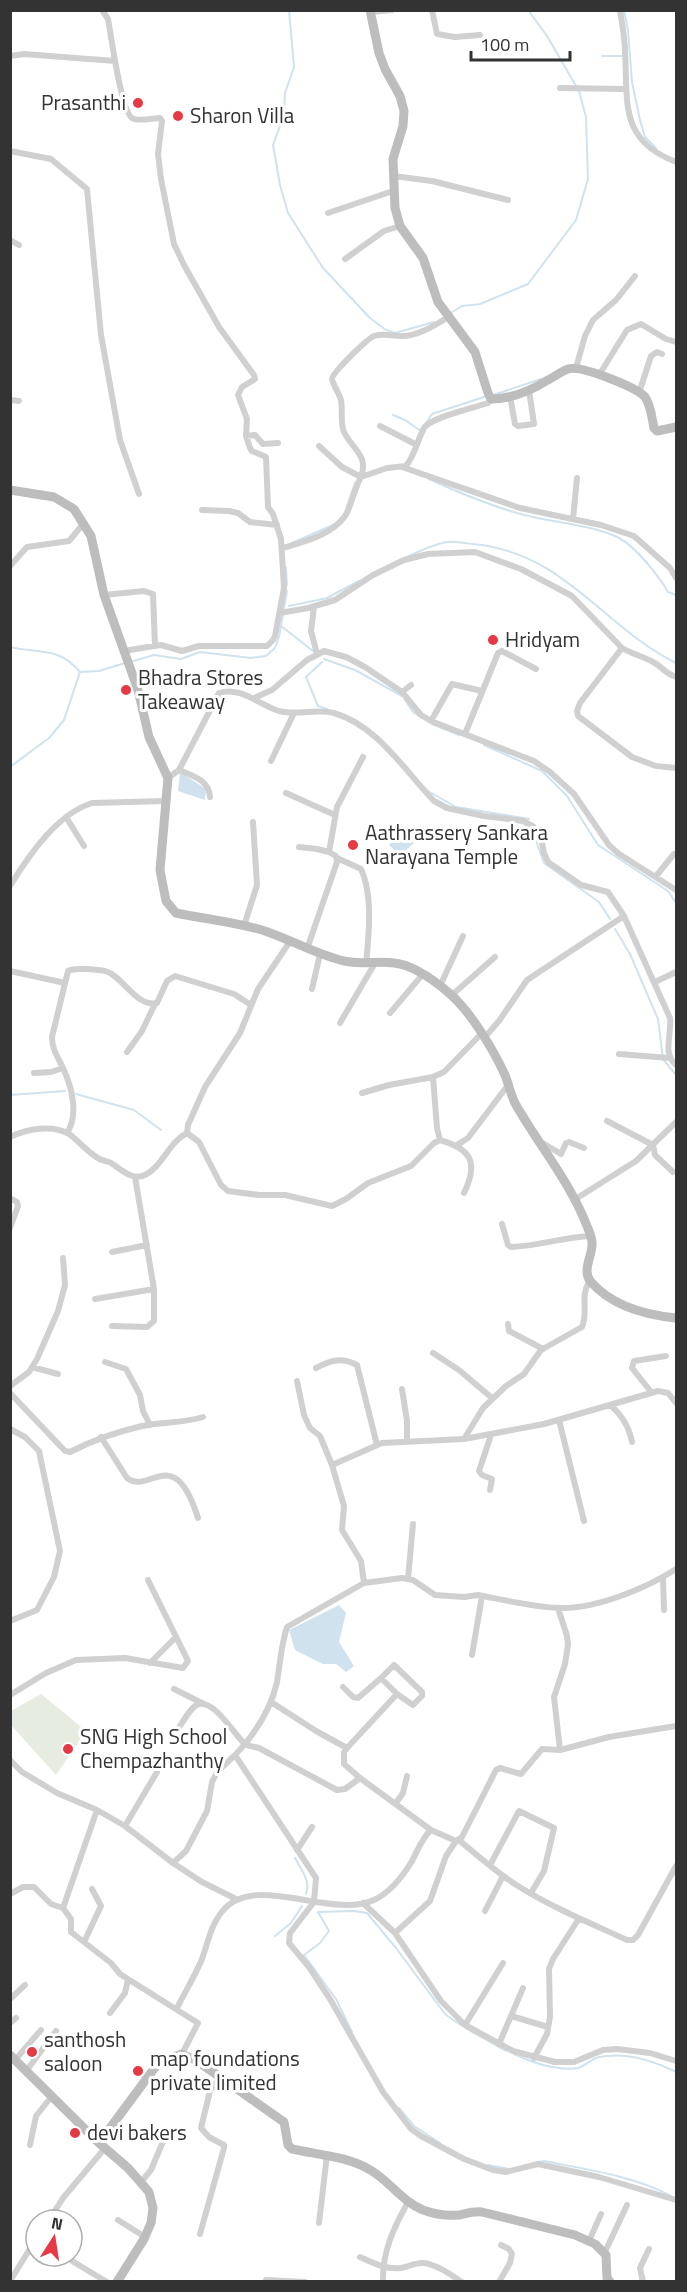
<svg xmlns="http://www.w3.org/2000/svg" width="687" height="2292" viewBox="0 0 687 2292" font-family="'Titillium Web',sans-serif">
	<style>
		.green { fill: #e6ecdf }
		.water { fill: #cfe2ee }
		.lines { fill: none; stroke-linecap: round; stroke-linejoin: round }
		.stream { stroke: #cfe2ee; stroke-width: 2 }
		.street { stroke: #d0d0d0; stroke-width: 6 }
		.secondary { stroke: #bdbdbd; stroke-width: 9 }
		.poi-dot { fill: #e63946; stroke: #fff; stroke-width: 2 }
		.labels { text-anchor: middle; stroke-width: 6; stroke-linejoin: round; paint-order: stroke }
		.poi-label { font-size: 21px; fill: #333; stroke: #fff; text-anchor: start }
	</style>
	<rect width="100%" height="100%" fill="#fff"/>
	<path class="green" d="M41,1694l45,37 -30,44 -45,-50v-14z"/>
	<path class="water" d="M180,772l26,17 -1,11 -27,-9z
		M399,831l15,12 -14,12 -11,-10z
		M339,1605l7,8 -7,29 15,24 -8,6 -10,-8h-13l-28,-14 -6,-20z"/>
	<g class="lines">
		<path class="stream" d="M289,10l5,57 -9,26 -1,22 -11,30 7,40 8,28 35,55 47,50 16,12 9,3 39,-11
			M528,10l19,26 29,50
			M624,10l4,20 4,52 8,38 5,17 11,11
			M602,56h21
			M449,314l13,-8 18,-2 48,-20 48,-64 12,-41 -2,-62 -7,-26
			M496,394l45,-15
			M393,415l12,5 16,11
			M426,423l6,-9 52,-17
			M429,479c33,15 68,30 104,38 25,6 63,9 86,21 16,8 40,38 49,54l8,3
			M346,509l9,-26
			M292,543l41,-18
			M407,557c12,-6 26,-12 39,-15 8,-1 19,1 27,2 91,8 130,83 203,119
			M286,567l1,18
			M289,606l38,-8 32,-17
			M281,626l32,25
			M10,647c30,7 48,-1 70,25
			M324,659l31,11 47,26
			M130,662l24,-7 27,4 19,-7 51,6 15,-2 9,-8 4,-11 8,-46
			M322,662l-16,15 12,29 9,3
			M405,700l8,12 6,4
			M432,724l27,11
			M484,745l58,26 25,25 31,49 70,46 8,12
			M10,767l39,-29 15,-18 16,-48 19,-1 26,-8
			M428,791l28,16 73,12
			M533,832l11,31 55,39 11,17
			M615,929l15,25 28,65 5,40 13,16
			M76,1094l58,16 27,20
			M10,1095l55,-4
			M295,1858c6,12 16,22 11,36
			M275,1936l16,-13 11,-17
			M467,2029l39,22
			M352,2032l-16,-33 -32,-44 16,-12 9,-12 -11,-19 36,-1 13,2 29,35 49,66 17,12
			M514,2054c20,9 42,17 64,14 7,-2 13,-9 21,-11 26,-5 55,4 77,15
			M399,2108l15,18 26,17
			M538,2162l6,-1c40,8 91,15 127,35
			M488,2165l21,4"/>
		<path class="street" d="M102,10l6,9c3,16 13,92 24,99 6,4 21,0 28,0l2,3 -4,33 3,25 13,65 10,21 35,62 35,48 1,4 -13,8 -4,8 9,24 -1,17 4,12 2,3 14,6 2,50 5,7 8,25 3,49 -9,48 -2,4 -6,6h-68l-17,5 -21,-6 -38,6
			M432,10l5,24 18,3 25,-2
			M620,10c2,14 5,28 5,42 3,51 -6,88 51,110
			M371,12l21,-2
			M10,56l14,-2 91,7
			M560,88l66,1
			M10,151l41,8 36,30 14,146 19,105 19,54
			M393,176l39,5 76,19
			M328,213l65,-22
			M10,240l9,5
			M345,259l39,-28 16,-5
			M576,368l9,-32 8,-16 23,-20 19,-24
			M599,375l28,-45 14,-6 25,15 10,3
			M639,393l12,-37 6,-4 5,2
			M510,396l5,28 3,2 16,-2 -5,-34
			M10,400l9,1
			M380,426l37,19
			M246,436l9,-1 8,9 15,-1
			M319,446l23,21 19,10c8,-22 -9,-28 -17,-45 -4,-9 -1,-22 -3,-32 -2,-7 -8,-15 -9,-21 0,-6 35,-40 42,-43 10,-3 17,0 27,0 15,1 35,-11 47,-19
			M402,467l118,41 81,17 33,11 36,32 6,10
			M202,510l27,1 9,2 12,9 27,3
			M573,519l4,-41
			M283,548c20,-6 49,-13 62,-32 6,-8 9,-27 16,-39l26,-9 19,-2c9,-11 11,-25 18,-38 7,-11 50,-20 64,-25l3,-4
			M10,566l17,-19 42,-6 15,-18
			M104,595l40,-4 9,3 2,52
			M314,607l-3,24 6,23
			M280,613l28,-5 27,-8 38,-25 31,-15 24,-6 47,-2 46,17 51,27 50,52c10,6 20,8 31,14 8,4 13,12 23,15
			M622,648l-42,55 -3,8 1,5 54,41 24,9 20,2
			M402,692l9,-7
			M254,698l18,-8 35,-30 17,-9 22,6 19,10 37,25 19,23 10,6 103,40 16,11 24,22 35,51 10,9 57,36
			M431,721l21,-37 30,7
			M465,734l33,-81 4,-2 34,18
			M271,761l23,-48
			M179,770c14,6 30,10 31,27
			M168,778l11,-8 40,-77c22,-7 40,12 60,18 19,5 37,-3 55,2 44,13 70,57 100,88l13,7 37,8 39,5 11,6 7,10 3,16 4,9 33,23 27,7 16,24 46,102c2,16 -8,36 6,47
			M286,793l49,22
			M66,817l18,29
			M299,847l18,2 12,3
			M337,858l24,11c12,26 8,66 5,95
			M656,876l18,-22
			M10,886c19,-31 47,-72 82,-83l73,-2
			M244,926l13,-41 -4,-63
			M307,949l30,-87 -1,-6 -7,-4 8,-45 26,-50
			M10,971l55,12
			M655,982l21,-10
			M440,986l23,-50
			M312,989l8,-35
			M452,995l43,-38
			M390,1013l33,-39
			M340,1023l35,-60
			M485,1037l14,-16 28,-41 97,-64
			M127,1052l15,-21 13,-27
			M619,1054l50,4
			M34,1073l17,-1 12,-4
			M433,1077l4,51 3,12
			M362,1093l27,-8 44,-8 11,-5 38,-39
			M607,1121l46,24 2,10 18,17
			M67,1133c12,-18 5,-46 -4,-65 -5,-11 -11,-18 -11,-31l16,-66c6,-3 12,-2 19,-2 8,1 16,0 23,4 15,8 28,34 47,30l10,-22 8,-5 59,18 17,11
			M187,1133l12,9 22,43 7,6 31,4h26l47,11 14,-7 22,-16 43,-17 23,-23 6,-3c31,9 39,22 24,53
			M10,1137c17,-8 42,-13 59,-3 10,7 18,18 29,24 4,3 9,3 13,5 10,6 21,18 34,12 17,-8 24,-33 42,-42l1,-8 17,-38 35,-54 18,-44 33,-49
			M541,1142l20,12 5,-11 3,-1 15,6
			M457,1145l11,-7 40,-53
			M10,1198l7,4 1,4 -8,22
			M574,1200l62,-39 40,-39
			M502,1224l6,21 3,2c28,-1 53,-10 80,-11
			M112,1252l35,-7
			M95,1299l59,-10
			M508,1324l1,7 34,18
			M112,1326l35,1 7,-6v-32l-19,-112
			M433,1353l26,17 33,28
			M105,1362l21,7 14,26 3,16 7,14
			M32,1367l26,7
			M316,1368c15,-8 25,-11 41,-3l20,80
			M297,1381l7,34 6,13 10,8 12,29
			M10,1386l19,-14 8,-13 21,-48 7,-26 -2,-27
			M402,1389l5,32v20
			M10,1393l55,58 5,1c23,-12 46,-20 72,-26 21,-4 41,-3 61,-9
			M652,1393l-20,-25 2,-7 32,-5
			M610,1405c12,10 19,21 22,37
			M559,1420l25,101
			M10,1429l15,8 14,14 21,100 -6,26 -17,33 -27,11
			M101,1437l26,41c22,18 47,-37 71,40
			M464,1439l80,-15 114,-33 10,2 8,10
			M490,1490l2,-11 -10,-4 -3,-4 12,-36
			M676,1569c-29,19 -80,40 -116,39 -27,-1 -56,-8 -82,-13l-14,2 -29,-2 -22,-15 -11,-2 -38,5 -77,44c-6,18 -7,37 -10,55 -6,27 -23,53 -42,73l81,123 -2,24 -24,31 -1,10 20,24 21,32 53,93 28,37 10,7 43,23 29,11 13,2 32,-8 61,13 77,23
			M663,1578l1,32
			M408,1579l5,-55
			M364,1583l-3,-22 -19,-31 2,-24 -12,-41 50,-22 82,-4 19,-31 23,-22 18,-12 17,-24 41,-23c7,-16 -3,-31 8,-46
			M558,1608l9,28 1,9 -3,19 -11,33 6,53
			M472,1655l10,-59
			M150,1663l26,-26
			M343,1687l10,10 5,1 23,-20
			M174,1689l30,15
			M10,1695l36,-22 30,-13 49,-2 58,10 5,-7 -40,-81
			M271,1702l45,29 31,17
			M178,1729c5,-7 13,-23 21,-25 16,-4 37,33 46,40 4,2 10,3 14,4l78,42 8,-1 15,-11 -16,-14v-12l3,-4 50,-54 16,11 9,-9v-4l-28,-27 -13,13 16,16
			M10,1760l12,12 35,21 40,17 28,16 48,37 13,-12 21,-40 5,-29 5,-10 18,-17
			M360,1778l71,52
			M396,1803l7,-10 4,-17
			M125,1826l32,-54
			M459,1840c19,16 38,33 59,46 35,22 72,37 109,54h6l5,-5 38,-69
			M297,1850l15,-23
			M173,1863l29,19 34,17
			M490,1865l29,-54 35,17 -10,43 -13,22
			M10,1894l13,-7h11l17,17 12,4 8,11v13l40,31 9,11 78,49 -16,31
			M363,1903l32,30 46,68 24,24 48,26 42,11h19l29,-12 14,-1 33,4 26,8
			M63,1908l34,-98
			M485,1911l18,-35
			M395,1933l35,-32 16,-45 10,-15
			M84,1942l17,-36 -9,-17
			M10,1999l15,-14
			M177,2008c8,-16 18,-32 25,-49 6,-16 8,-32 19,-46 31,-43 109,7 153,-13 17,-8 29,-24 38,-39 6,-11 10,-23 19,-31l25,11 6,-4 34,-67 4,-2 21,6 21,-25 18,1 49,-13 67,-11
			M110,2013l15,-20 3,-14
			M511,2016l37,11
			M10,2023l6,-5
			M465,2025l38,-62
			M499,2044l24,-56
			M534,2058l13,-24 3,-17 -1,-48 4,-10 25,-39
			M15,2060l26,-30
			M27,2070l29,-39
			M30,2145l6,-29 16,-20
			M141,2182l10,-12 16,-38
			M49,2220l14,-22 42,-50
			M118,2220l27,17
			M319,2223l8,-68
			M200,2234l24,-86v-3l-15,-8 -8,-9 9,-37 10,-14
			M589,2241l12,-27
			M604,2254l23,-49
			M360,2257c13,6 27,13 41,11 8,-1 14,-6 23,-5 14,2 27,12 38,19
			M72,2261l35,21
			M266,2280l39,2
			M10,2281l26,-42
			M383,2282c-1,-30 11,-55 25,-80
			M499,2282l11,-19 2,-9 -3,-5 -8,-4
			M643,2282l-3,-14 9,-19"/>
		<path class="secondary" d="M370,10l9,43 6,16 15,27 4,15 -1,15 -10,33 2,49 5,18 23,32 15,44 37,50 13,41 3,6c20,0 41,-9 57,-19 6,-3 14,-9 20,-11 13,-4 68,18 77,28 6,8 7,22 9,31l3,3 19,-4
			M10,490l44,7 20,12 17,27 13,59 34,95 11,47 19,41 -8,92 6,31 10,12c29,6 60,9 89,18 26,9 49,22 75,29 20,6 36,0 54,3 20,2 41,18 55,30 22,19 44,56 56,82 4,10 6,21 11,30 23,40 54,77 71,121 2,5 5,11 5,17 1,12 -11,28 -1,39 21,24 55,33 85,36
			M10,2055l89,88 29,25 21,24 4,16 -2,15 -7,16 -27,43
			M99,2143l57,-77 11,-7 15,-5 15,7 87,61 4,23 4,4c27,6 56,7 80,22 18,11 31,31 51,39 11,4 25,6 36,5 9,-2 14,-4 23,-3l93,23 20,9 11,11 1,23 3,4"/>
	</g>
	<g class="poi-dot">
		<circle cx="138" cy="103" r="6"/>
		<circle cx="178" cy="116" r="6"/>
		<circle cx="493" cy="640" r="6"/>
		<circle cx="126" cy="690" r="6"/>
		<circle cx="353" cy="845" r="6"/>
		<circle cx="68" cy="1749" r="6"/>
		<circle cx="32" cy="2052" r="6"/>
		<circle cx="138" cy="2071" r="6"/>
		<circle cx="75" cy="2133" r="6"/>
	</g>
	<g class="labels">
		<g class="poi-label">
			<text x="126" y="110" text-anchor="end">Prasanthi</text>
			<text x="190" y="123">Sharon Villa</text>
			<text x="505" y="647">Hridyam</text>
			<text x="138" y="685">Bhadra Stores<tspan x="138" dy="24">Takeaway</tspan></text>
			<text x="365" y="840">Aathrassery Sankara<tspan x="365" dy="24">Narayana Temple</tspan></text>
			<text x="80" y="1744">SNG High School<tspan x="80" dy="24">Chempazhanthy</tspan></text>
			<text x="44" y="2047">santhosh<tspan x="44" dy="24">saloon</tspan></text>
			<text x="150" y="2066">map foundations<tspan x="150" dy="24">private limited</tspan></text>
			<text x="87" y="2140">devi bakers</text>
		</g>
	</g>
	<rect width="687" height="2292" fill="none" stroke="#333333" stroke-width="24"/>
	<g transform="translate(54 2238) rotate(12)"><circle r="28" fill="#ffffff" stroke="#adadad" stroke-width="1.5"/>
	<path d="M0-4.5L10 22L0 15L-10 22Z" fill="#e63946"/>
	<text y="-9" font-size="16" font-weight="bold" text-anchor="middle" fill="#333333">N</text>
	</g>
	<path d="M471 51v9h99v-9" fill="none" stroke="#333333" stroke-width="3"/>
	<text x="480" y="51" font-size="18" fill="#333333" stroke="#ffffff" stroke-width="4.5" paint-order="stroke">100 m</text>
</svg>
